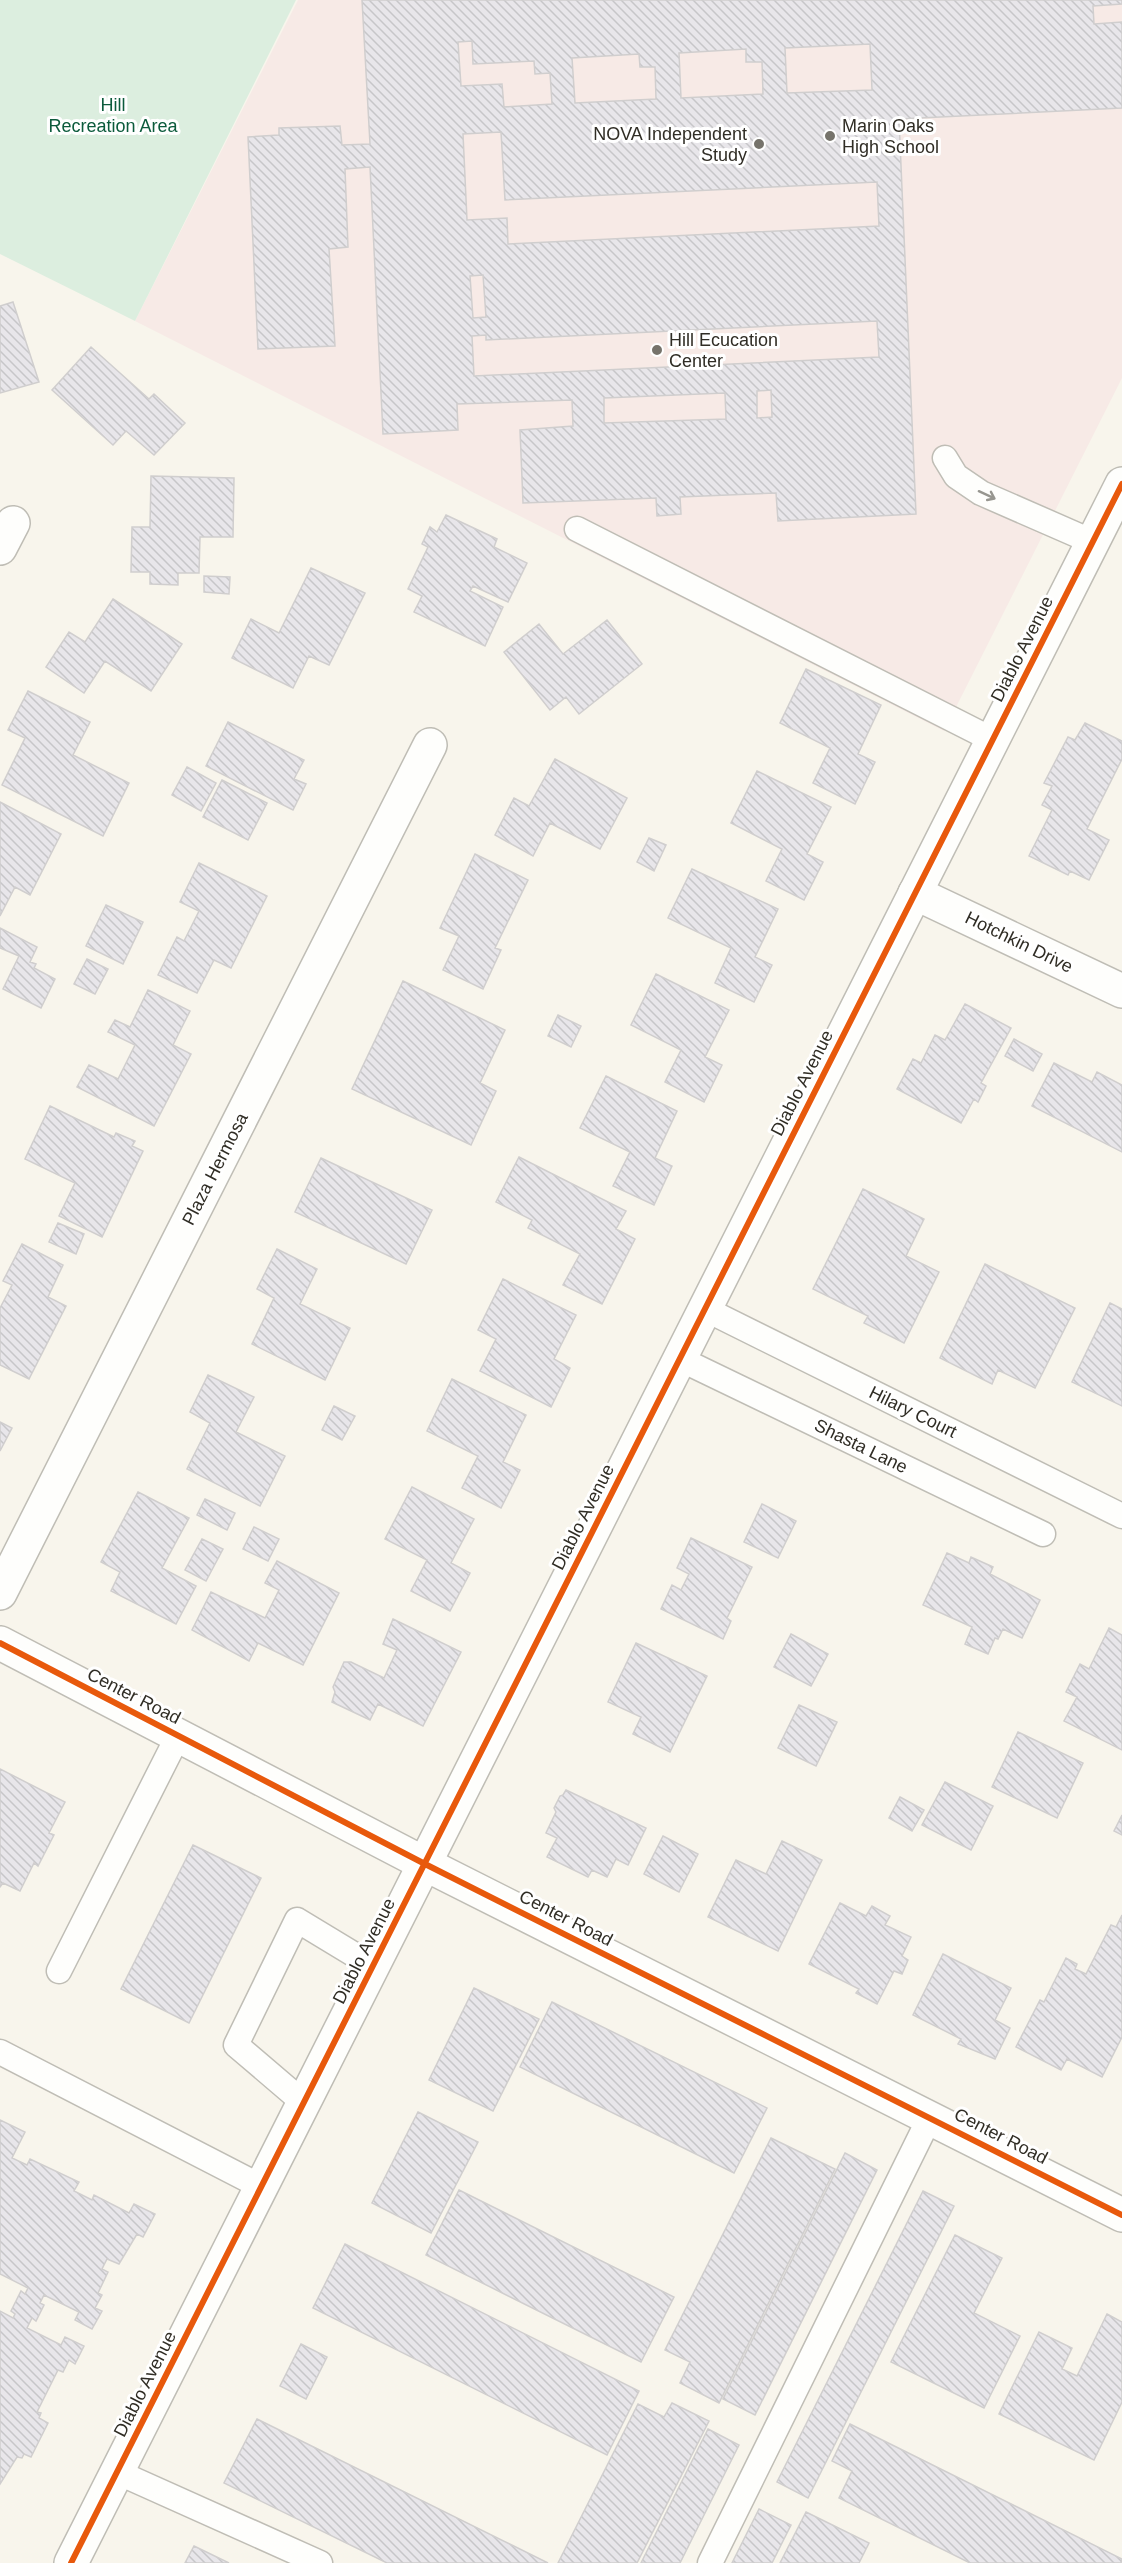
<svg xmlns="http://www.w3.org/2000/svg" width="1122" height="2563" viewBox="0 0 1122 2563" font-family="Helvetica,sans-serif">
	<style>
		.education { fill: #f7eae6 }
		.park { fill: #dceedf }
		.building { fill: url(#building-back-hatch); stroke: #d0cece; stroke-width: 1.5; fill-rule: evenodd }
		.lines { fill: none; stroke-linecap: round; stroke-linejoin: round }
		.lane-casing { stroke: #bfbdb5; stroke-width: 27 }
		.street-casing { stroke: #bfbdb5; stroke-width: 36 }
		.secondary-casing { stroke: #bfbdb5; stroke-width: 36 }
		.lane { stroke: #fefefc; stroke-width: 24 }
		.street { stroke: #fefefc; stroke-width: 33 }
		.secondary { stroke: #fefefc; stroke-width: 33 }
		.cycleway-casing { stroke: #fff; stroke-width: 10 }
		.cycleway { stroke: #e8590c; stroke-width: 6 }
		.oneway { stroke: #979690 }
		.poi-dot { fill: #76736b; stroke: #fff; stroke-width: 2 }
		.labels { text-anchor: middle; stroke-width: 6; stroke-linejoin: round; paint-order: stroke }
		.park-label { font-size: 18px; fill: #0c5b3c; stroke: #fff }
		.poi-label { font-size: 18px; fill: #302d25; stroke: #fff; text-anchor: start }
		.street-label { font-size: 18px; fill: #302d25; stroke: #fff }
	</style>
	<defs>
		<pattern id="building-back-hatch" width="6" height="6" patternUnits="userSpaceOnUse" patternTransform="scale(1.5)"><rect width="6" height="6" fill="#e8e6ea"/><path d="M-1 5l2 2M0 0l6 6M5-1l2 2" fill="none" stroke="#c7c6c9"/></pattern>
	</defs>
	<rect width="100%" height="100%" fill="#f8f5ec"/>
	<path class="education" d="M298,0h824v378l-178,353 -809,-410z"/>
	<path class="park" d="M0,0h296l-161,321 -135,-67z"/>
	<path class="building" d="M362,0h760v4l-29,2 1,18 28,-2v86l-223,11 17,395 -138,7 -2,-28 -96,4 1,17 -24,2 -1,-18 -133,5 -3,-73 53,-4 -1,-26 -115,4 1,26 -75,4 -13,-267 -25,2 3,78 -19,2 6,97 -77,3 -10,-212 31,-2v-7l61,-2 2,19 28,-1zM472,41l1,23 61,-3 1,13 15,-1 2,31 -48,3 -2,-23 -41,2 -3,-44zM870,44l2,46 -85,3 -2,-45zM746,49v13h16l1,32 -82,4 -2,-45zM639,54l1,13h15l1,32 -81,4 -3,-45zM501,132l4,68 372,-18 2,44 -371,18 -1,-26 -40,2 -4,-86zM483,275l3,42 -13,1 -3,-42zM877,321l2,36 -405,19 -2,-40 14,-1v5zM771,390l1,27 -15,1v-27zM725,393l1,26 -122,4v-25z
		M13,302l26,80 -39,11v-87z
		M91,347l58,52 5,-5 31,29 -31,32 -28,-24 -13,14 -61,-55z
		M151,476l83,2 -1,59h-33l-1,36h-21v12l-28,-1v-12h-19l1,-45h18z
		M446,515l51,24 -3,8 33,16 -19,39 -35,-16 -3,5 33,16 -18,39 -71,-34 8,-16 -14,-7 20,-42 -6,-3 8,-17 7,5z
		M311,568l54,25 -36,72 -20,-9 -16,32 -61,-30 19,-39 28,14z
		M204,576l26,1 -1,17 -25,-2z
		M113,599l69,45 -31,47 -46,-30 -21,32 -38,-26 23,-35 16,10z
		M607,620l35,44 -63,50 -13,-17 -16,13 -46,-58 35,-28 24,30z
		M806,669l75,36 -23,49 17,8 -20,42 -42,-21 17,-35 -50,-25z
		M28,691l62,31 -17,33 56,28 -26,53 -101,-51 23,-47 -17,-8z
		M228,722l76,38 -10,19 12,5 -13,26 -87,-44z
		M1085,723l37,18v18l-35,70 22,11 -20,40 -19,-9 -2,4 -39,-19 23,-46 -10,-5 10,-19 -8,-3 24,-46 7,3z
		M555,759l72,39 -27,51 -50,-26 -17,33 -38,-21 19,-37 15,8z
		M187,767l29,16 -15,28 -29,-16z
		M757,771l74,36 -24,47 16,8 -19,38 -38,-19 16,-32 -51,-26z
		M222,780l45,23 -19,37 -45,-23z
		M0,802l61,32 -31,61 -15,-8 -15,29z
		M649,838l17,7 -12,26 -17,-9z
		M475,854l53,26 -33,68 6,2 -18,39 -40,-19 16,-34 -19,-8z
		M199,863l68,33 -36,72 -17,-8 -17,33 -39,-18 19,-38 7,4 15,-30 -19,-9z
		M692,869l86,40 -23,48 17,8 -18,37 -39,-19 16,-35 -63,-30z
		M106,905l37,17 -20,42 -37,-18z
		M0,928l37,19 -7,15 6,2 -2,4 21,11 -14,29 -38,-19 16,-33 -19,-8z
		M87,959l21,10 -13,25 -21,-10z
		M656,974l73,36 -24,47 17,8 -18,37 -39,-20 16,-32 -50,-25z
		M403,981l102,49 -25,53 16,8 -25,54 -119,-56z
		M148,990l42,21 -17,34 18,9 -37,72 -77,-39 12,-22 29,14 17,-34 -27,-13 7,-12 15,7z
		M965,1004l46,24 -30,55 5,3 -8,16 -4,-3 -13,24 -64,-34 16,-30 8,4 14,-28 10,5z
		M558,1015l23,11 -10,21 -23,-11z
		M1014,1039l28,15 -9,17 -28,-15z
		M1054,1063l38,19 5,-10 25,13v67l-90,-46z
		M606,1076l71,35 -22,47 17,8 -18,39 -41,-19 17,-34 -50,-24z
		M50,1106l64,31 2,-4 19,8 -3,5 11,5 -41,86 -43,-21 16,-33 -50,-24z
		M519,1157l107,54 -10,18 19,10 -33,65 -39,-19 17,-31 -52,-26 4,-8 -36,-18z
		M321,1158l111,52 -26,54 -111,-52z
		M863,1189l61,30 -18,37 33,16 -35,71 -40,-20 4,-7 -55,-27z
		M58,1223l26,11 -8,20 -27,-12z
		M22,1244l41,21 -15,32 18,9 -37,73 -29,-14v-57l12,-23 -9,-4z
		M277,1249l40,20 -17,35 50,24 -25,52 -73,-36 22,-46 -17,-9z
		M985,1264l90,44 -40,80 -37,-18 -6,14 -52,-26z
		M503,1279l73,36 -22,44 16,9 -19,39 -71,-36 16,-32 -18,-9z
		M1110,1303l12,6v97l-50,-24z
		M208,1375l46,22 -18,35 49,24 -25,50 -73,-37 23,-46 -20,-11z
		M452,1379l74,36 -23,47 17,8 -19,38 -39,-20 16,-32 -51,-25z
		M334,1406l21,10 -13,24 -20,-10z
		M0,1422l12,6 -12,23z
		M412,1487l62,32 -23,44 19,10 -20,38 -39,-20 16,-31 -42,-21z
		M138,1492l51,26 -27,50 34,18 -20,38 -65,-33 9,-19 -19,-10z
		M205,1499l30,14 -8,17 -30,-15z
		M762,1504l34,17 -18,37 -34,-16z
		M254,1527l25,12 -11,22 -25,-12z
		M691,1538l61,29 -25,51 4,3 -8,18 -62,-30 11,-24 9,5 8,-16 -12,-6z
		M202,1539l21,10 -17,32 -21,-11z
		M947,1553l22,10 2,-6 22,10 -3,7 50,26 -18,38 -19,-9 -5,10 -3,-1 -7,16 -23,-10 7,-17 -49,-22z
		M277,1561l62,32 -36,72 -45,-22 -9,18 -57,-31 19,-38 54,26 14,-28 -14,-7z
		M393,1619l68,33 -38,74 -45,-22 -8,16 -38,-18 3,-10 -2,-5 11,-25h7l33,16 13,-28 -14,-6z
		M1109,1628l13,7v115l-58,-29 13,-24 -11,-5 14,-28 9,5z
		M791,1634l37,20 -17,32 -37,-19z
		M636,1643l71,33 -37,76 -37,-18 8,-17 -33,-15z
		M799,1705l38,17 -21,44 -38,-18z
		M1018,1732l65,31 -26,55 -65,-31z
		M0,1769l65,33 -16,31 5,2 -16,31 -4,-3 -14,28 -17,-8 -3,4z
		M945,1782l48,24 -22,44 -49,-25z
		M566,1790l80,38 -18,37 -12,-6 -9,18 -15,-7 -4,7 -41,-20 10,-19 -11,-5 10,-21 -2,-4 6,-12 3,-1z
		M900,1797l24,13 -12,21 -23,-13z
		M1122,1815v20l-8,-4z
		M663,1836l35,18 -19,38 -35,-18z
		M782,1841l40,19 -44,91 -70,-34 28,-57 30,14z
		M193,1845l68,33 -72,145 -68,-34z
		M840,1903l26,13 6,-10 18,10 -5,9 26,12 -9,19 6,4 -6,14 -8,-3 -17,33 -21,-11 3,-4 -50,-25z
		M1122,1915v122l-20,40 -35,-18 -6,11 -45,-23 24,-47 4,2 22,-44 11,6 -2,5 11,5 25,-49 5,2z
		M943,1954l68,34 -16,32 15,8 -15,31 -37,-15 3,-5 -48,-24z
		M474,1988l65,31 -46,92 -64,-31z
		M552,2002l215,106 -33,65 -214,-106z
		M418,2112l60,30 -47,91 -59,-30z
		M0,2120l25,12 -13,26 15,7 3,-6 49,23 -5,9 18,9 2,-5 35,18 5,-9 21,10 -12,23 -6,-3 -18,30 -12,-5 -5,10 6,3 -10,21 4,2 -7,13 7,3 -10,18 -17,-9 4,-8 -35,-17 -4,8 4,2 -8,16 -4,-3 -5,10 34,17 4,-8 19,9 -9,18 -6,-4 -6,12 -5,-2 -21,42 4,1 -2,5 9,5 -17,34 -7,-3 -2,4 -5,-1 -17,27v-173l13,7 2,-4 -4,-3 10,-20 4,3 3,-6 -28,-14z
		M771,2138l64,31 -116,234 -39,-20 10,-21 -25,-12z
		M845,2153l32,17 -122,245 -32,-16z
		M459,2190l215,107 -33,65 -215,-107z
		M923,2191l31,15 -146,292 -31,-16z
		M955,2235l47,23 -28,55 46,23 -36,72 -93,-46z
		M345,2244l294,147 -32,64 -294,-147z
		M1107,2314l15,8v80l-28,58 -95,-46 40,-82 33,16 -10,21 15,7z
		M301,2344l26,13 -21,42 -26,-13z
		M672,2403l37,18 -72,142h-79l80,-159 26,13z
		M257,2419l291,144h-161l-163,-80z
		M850,2424l272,135 -1,4h-151l-131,-65 13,-27 -20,-10z
		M708,2429l31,16 -59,118h-39z
		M759,2509l32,16 -19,38h-40z
		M806,2512l63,31 -10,20h-79z
		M194,2546l35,17h-44z"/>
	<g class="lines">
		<g class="lane-casing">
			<path id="lane" d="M945,458l11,18 25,17 112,49
				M577,529l416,211
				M705,1309l417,207
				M680,1359l363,175
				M59,1971l119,-235
				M0,2052l262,135
				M304,2103l-68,-58 61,-125 76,46
				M117,2472l203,91
				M710,2563l220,-446"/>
		</g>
		<g class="street-casing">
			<path id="street" d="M0,548l13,-25
				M915,893l207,98
				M0,1593l430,-848
				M0,1643l425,221 697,351"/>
		</g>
		<g class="secondary-casing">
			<path id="secondary" d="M71,2563l1051,-2079"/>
		</g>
		<use href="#lane" class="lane"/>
		<use href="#street" class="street"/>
		<use href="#secondary" class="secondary"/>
		<g class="cycleway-casing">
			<path id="cycleway" d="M0,1643l425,221 697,351
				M71,2563l1051,-2079"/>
		</g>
		<use href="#cycleway" class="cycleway"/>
	</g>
	<defs><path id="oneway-shaft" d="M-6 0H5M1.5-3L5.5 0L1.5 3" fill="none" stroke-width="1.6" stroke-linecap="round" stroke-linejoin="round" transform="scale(1.5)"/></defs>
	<use class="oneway" href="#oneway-shaft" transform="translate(987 495) rotate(25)"/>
	<g class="poi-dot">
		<circle cx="830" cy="136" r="6"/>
		<circle cx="759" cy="144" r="6"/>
		<circle cx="657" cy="350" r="6"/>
	</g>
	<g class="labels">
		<g class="park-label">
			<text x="113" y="111">Hill<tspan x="113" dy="21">Recreation Area</tspan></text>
		</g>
		<g class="poi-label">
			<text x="842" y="132">Marin Oaks<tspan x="842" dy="21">High School</tspan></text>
			<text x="747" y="140" text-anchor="end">NOVA Independent<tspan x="747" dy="21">Study</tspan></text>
			<text x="669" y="346">Hill Ecucation<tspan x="669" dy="21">Center</tspan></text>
		</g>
		<g class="street-label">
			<text transform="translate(1022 649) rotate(-63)" y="6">Diablo Avenue</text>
			<text transform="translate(1019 942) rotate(26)" y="6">Hotchkin Drive</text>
			<text transform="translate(802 1083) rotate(-63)" y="6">Diablo Avenue</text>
			<text transform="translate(215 1169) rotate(-63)" y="6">Plaza Hermosa</text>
			<text transform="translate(913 1412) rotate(26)" y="6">Hilary Court</text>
			<text transform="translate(861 1446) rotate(26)" y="6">Shasta Lane</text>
			<text transform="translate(583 1517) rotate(-63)" y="6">Diablo Avenue</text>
			<text transform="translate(134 1696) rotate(27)" y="6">Center Road</text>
			<text transform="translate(566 1918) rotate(27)" y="6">Center Road</text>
			<text transform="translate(364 1951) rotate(-63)" y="6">Diablo Avenue</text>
			<text transform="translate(1001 2136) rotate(27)" y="6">Center Road</text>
			<text transform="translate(145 2384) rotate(-63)" y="6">Diablo Avenue</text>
		</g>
	</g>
</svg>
